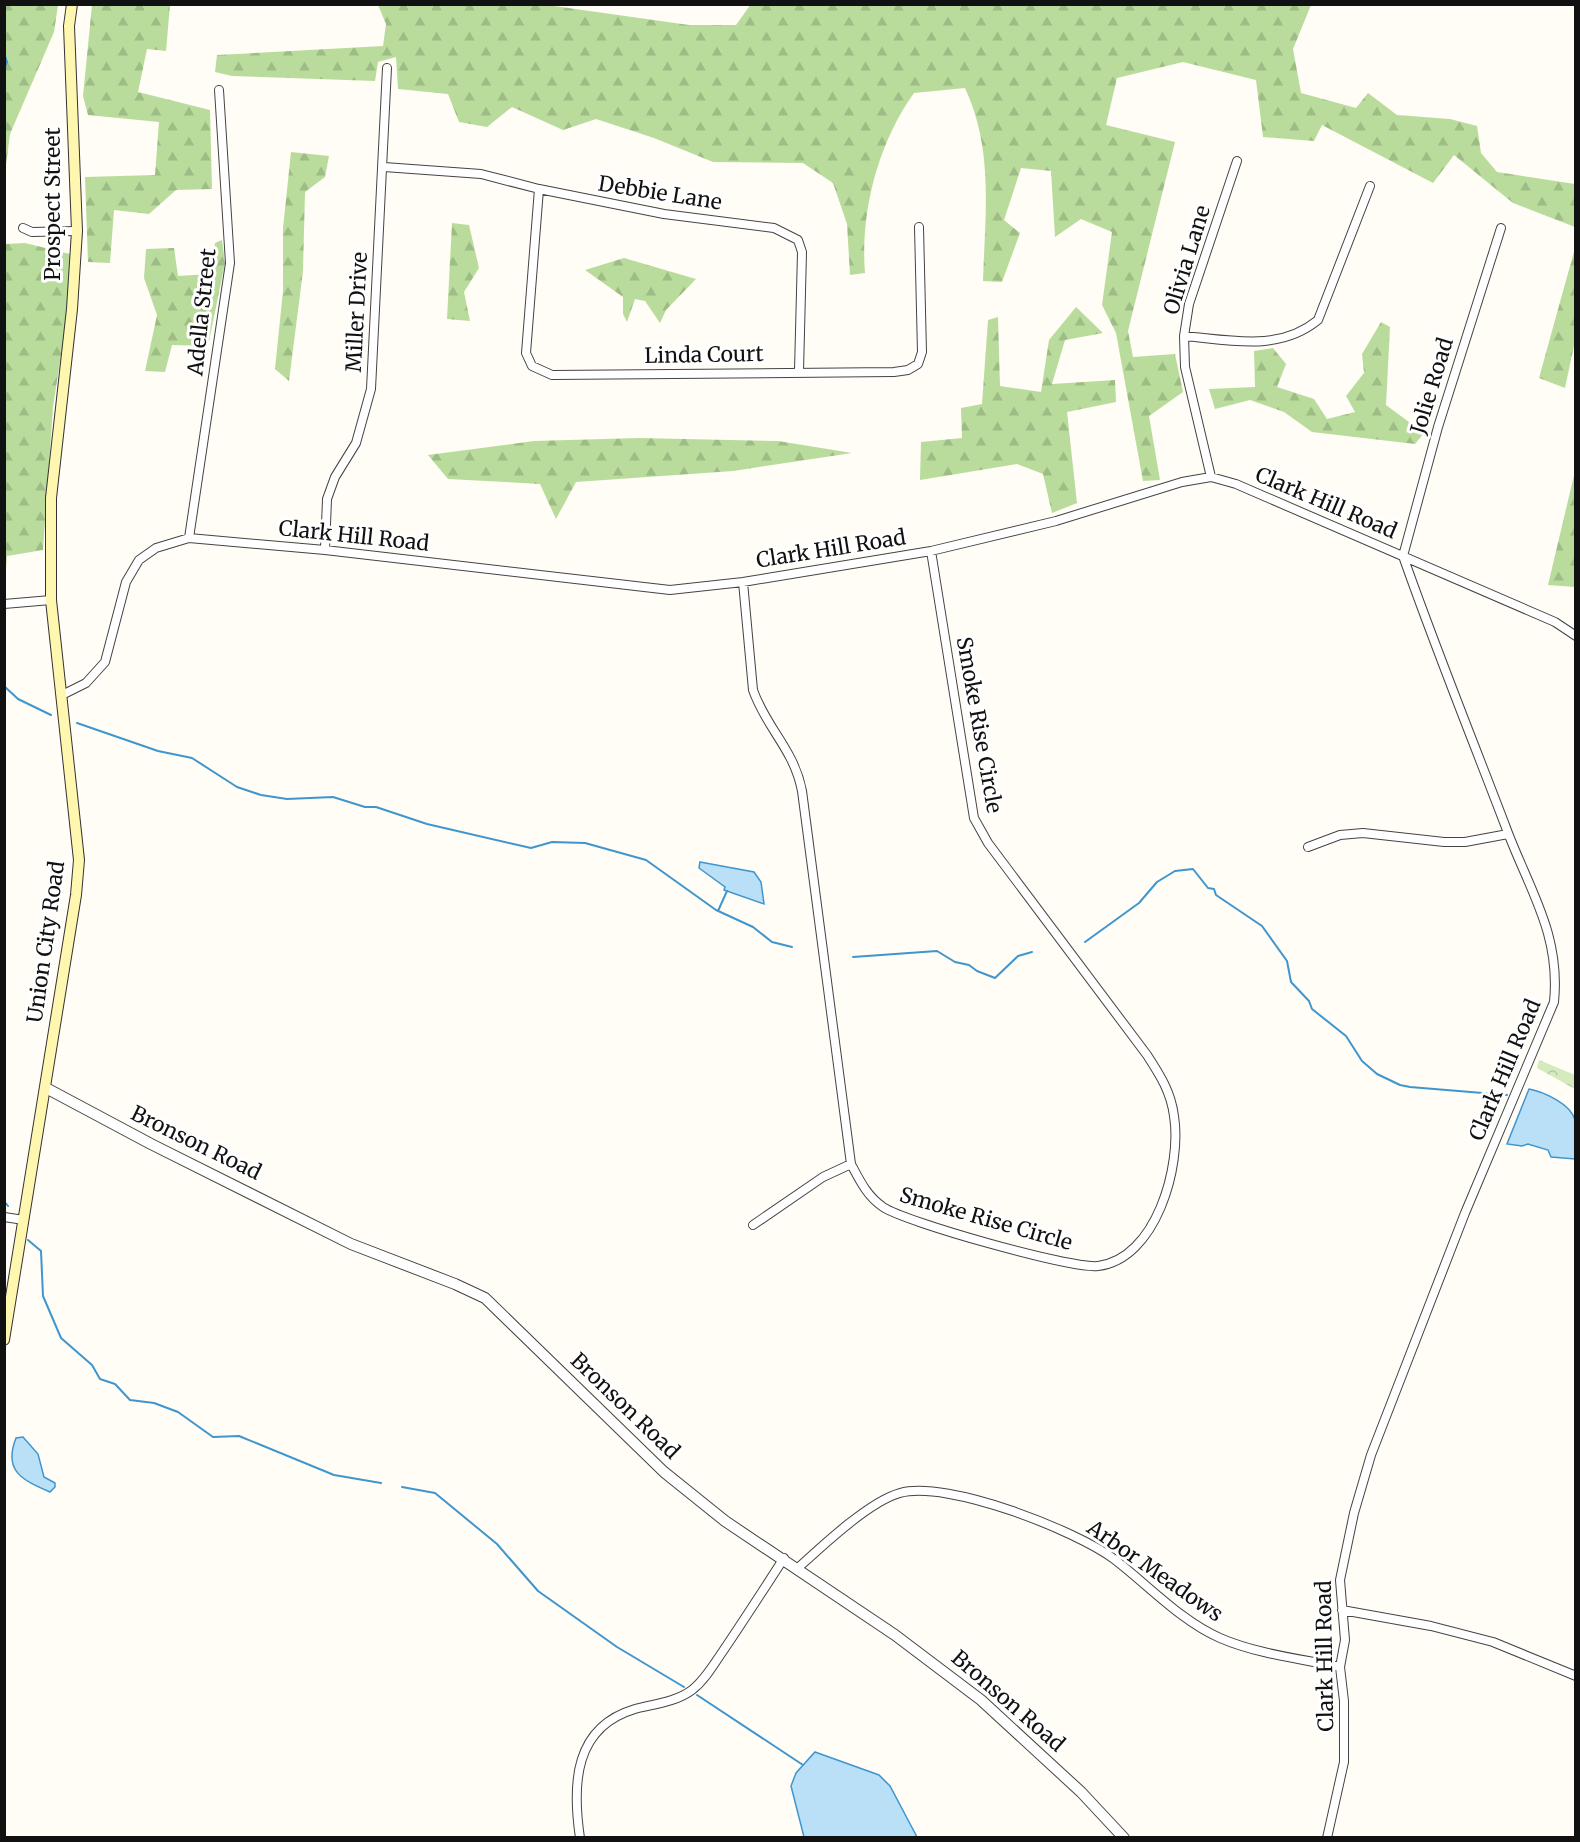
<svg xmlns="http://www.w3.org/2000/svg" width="1580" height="1842" viewBox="0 0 1580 1842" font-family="Merriweather,serif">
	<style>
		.forest { fill: url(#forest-firs) }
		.park { fill: url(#park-crowns) }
		.water { fill: #b9e0f7; stroke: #3f96cf; stroke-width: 1.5 }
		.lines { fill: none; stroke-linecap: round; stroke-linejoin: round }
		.stream { stroke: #3f96cf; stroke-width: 2 }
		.minor-casing { stroke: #444; stroke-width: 10 }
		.tertiary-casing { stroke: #444; stroke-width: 12 }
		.secondary-casing { stroke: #333; stroke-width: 12 }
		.minor { stroke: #fff; stroke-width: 8 }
		.tertiary { stroke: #fff; stroke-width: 10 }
		.secondary { stroke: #fff6b0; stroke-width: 10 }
		.labels { text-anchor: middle; stroke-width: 6; stroke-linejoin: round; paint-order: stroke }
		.street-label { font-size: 21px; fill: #111; stroke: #fff }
	</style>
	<defs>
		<pattern id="forest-firs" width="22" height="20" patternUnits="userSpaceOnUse" patternTransform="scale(1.5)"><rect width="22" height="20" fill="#b9dc9c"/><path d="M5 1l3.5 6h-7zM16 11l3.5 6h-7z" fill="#9ebc85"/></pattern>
		<pattern id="park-crowns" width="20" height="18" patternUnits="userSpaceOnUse" patternTransform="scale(1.5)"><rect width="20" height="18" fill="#d5ebbd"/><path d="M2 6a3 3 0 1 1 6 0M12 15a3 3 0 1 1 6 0" fill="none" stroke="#b6c8a1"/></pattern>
	</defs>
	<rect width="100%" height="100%" fill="#fffdf5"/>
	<path class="forest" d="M5,4l53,1 -4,27 -44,102 -5,39z
		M751,4l560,1 -18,44 8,44 55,15 12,-15 29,22 53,4 27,7 4,27 16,19 78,12v43l-62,-24 -59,-48 -21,28 -111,-58 -8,16 -51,-4 -7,-57 -73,-18 -66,16 -11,47 69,17 -47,189 5,26 42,-3 8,38 -34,24 11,64 -17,1 -27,-148 -14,-28 10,-73 -31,-13 -26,18 -4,-66 -30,-3 -17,52 16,13 -18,49 -19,-1c2,-68 11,-130 -18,-193l-51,5c-36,50 -54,119 -49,180l-15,2 -3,-51 -14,-41 -30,-20 -90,-1 -59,-24 -58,-19 -33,11 -51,-23 -25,20 -28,-5 -11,-28 -50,-5 -2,-32 -18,5 -3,19 -143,-5 -17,-4 2,-17 166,-9 3,-22 -8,-19h169l142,20h47z
		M92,5h78l-4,46 -19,-2 -9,43 72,18 2,79 -36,1 -27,24 -35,-4 -4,53 -22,-1 -3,-85 70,-2 4,-53 -71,-7 -5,-19z
		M291,152l38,4 -4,21 -20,15 -2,79 -14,110 -14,-12 8,-78v-63z
		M452,223l17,2 10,43 -15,24 6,29 -23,-2z
		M222,240l3,23 -17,83 -36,-1 -7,27 -20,-1 12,-56 -13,-37 2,-29 28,-1 4,28 32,-2 5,-31z
		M25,243l45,11 -3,62 -14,91 -10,143 -36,6 -2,26v-338z
		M1575,248v93l-10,47 -26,-10z
		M624,258l72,21 -30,31 -6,13 -15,-22 -10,-2 -8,23 -4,-8v-17l-38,-27z
		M1076,307l27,26 -38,7 -13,44 63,-4 1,22 -49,10 10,91 -25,10 -9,-39 -26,-10 -97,16 1,-38 41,-4 -1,-30 21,-4 6,-84 10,-3 2,69 41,6 8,-52z
		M1381,322l9,5 -4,78 38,28 -9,11 -103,-12 -28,-20 -34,-12 -35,9 -6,-20 46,-2 -1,-36 19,-3 13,16 -9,23 37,12 13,20 28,-7 -9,-16 18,-23 -2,-19z
		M639,438l139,3 74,12 -119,18 -157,11 -20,37 -16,-35 -92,-5 -20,-24 106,-14z
		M1575,471v116l-27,-2z"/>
	<path class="park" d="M1539,1060l36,15v14l-38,-21z"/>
	<path class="water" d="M700,862l54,10 7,10 3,22 -40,-14 1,-3 -26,-19z
		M1529,1089c15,3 42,15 46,31 3,11 1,27 0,39l-24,-2 -3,-7 -20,-6 -6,2 -15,-2z
		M23,1437l15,17 6,23 11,6v4l-5,5c-28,-12 -47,-21 -34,-54z
		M815,1752l64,23 11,11 27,51h-113l-13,-51 5,-13z"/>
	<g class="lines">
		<path class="stream" d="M4,53l3,9 -3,6
			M4,686l14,13 33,16
			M77,723l81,28 34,7 45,29 24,8 26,4 46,-2 32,10h11l51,17 104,24 21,-6 33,1 61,17 70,50 37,17 19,15 20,5
			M718,911l9,-20
			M1085,942l54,-39 18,-21 18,-11 18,-2 15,19 6,1 2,6 46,31 25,35 4,21 18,19 3,8 34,27 16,25 15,13 23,11 10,2 97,8
			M853,957l84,-6 18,11 14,3 8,6 18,7 23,-22 14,-4
			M4,1201l4,5
			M28,1240l13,11 2,45 18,42 31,27 8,14 15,5 15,16 24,3 24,9 35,25 26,-1 95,39 47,8
			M402,1487l33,6 62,51 41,47 79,56 67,40
			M697,1695l106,70"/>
		<g class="minor-casing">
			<path id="minor" d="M384,167l97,7 58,15 125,25 110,14 24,12 4,12 -3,119
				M539,189l-13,164 6,13 20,9 342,-3 14,-2 10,-6 4,-12 -3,-125
				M23,228l9,4 45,-1
				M1184,336c47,4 95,16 134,-16l52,-134
				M1211,477l-26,-110 -1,-31 5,-32 48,-143
				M189,538l41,-275 -11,-173
				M325,550l2,-51 8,-22 21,-34 15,-54 16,-321
				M1403,556l35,-129 63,-199
				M743,582l10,108c13,38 41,59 49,101l49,373c9,17 16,32 32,43 22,15 188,62 215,59 58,-7 84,-100 76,-150 -3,-24 -14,-41 -27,-61l-159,-212 -14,-25 -43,-267
				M4,604l47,-4
				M62,695l24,-12 19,-21 21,-80 13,-22 17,-12 33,-10 136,12 345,40 73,-8 188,-31 125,-30 126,-39 29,-5 25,7 319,138 21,14
				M1308,847l32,-12 23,-2 81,9h21l43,-8
				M4,1217l20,3
				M753,1225l70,-48 28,-13
				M798,1568c24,-22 72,-67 102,-75 48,-13 175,37 214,66 34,26 67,62 106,79 37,16 81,21 120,29
				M1342,1610l89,16 62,16 83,34
				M580,1838c-8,-54 -6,-111 55,-129 19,-5 41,-7 57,-19 13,-10 22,-26 31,-39 21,-31 41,-62 61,-93
				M1327,1838l17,-76v-61l-4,-34 5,-27 -5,-60 14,-67 17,-58 94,-242 89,-211c7,-69 -26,-114 -49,-177 -34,-89 -70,-178 -102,-269"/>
		</g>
		<g class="tertiary-casing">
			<path id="tertiary" d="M46,1088l105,56 200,100 104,40 30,14 179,174 61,49 170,114 86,65 100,92 43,46"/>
		</g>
		<g class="secondary-casing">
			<path id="secondary" d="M4,1340l72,-445 3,-35 -28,-260v-102l21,-189 5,-78 -8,-205 3,-22"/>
		</g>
		<use href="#minor" class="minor"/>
		<use href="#tertiary" class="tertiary"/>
		<use href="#secondary" class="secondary"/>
	</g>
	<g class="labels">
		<g class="street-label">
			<text transform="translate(660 193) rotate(9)" y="7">Debbie Lane</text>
			<text transform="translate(53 204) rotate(-90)" y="7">Prospect Street</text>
			<text transform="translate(1187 260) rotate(-73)" y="7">Olivia Lane</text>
			<text transform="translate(202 312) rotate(-84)" y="7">Adella Street</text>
			<text transform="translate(357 312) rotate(-87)" y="7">Miller Drive</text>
			<text transform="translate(704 355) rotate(-1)" y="7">Linda Court</text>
			<text transform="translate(1432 386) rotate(-73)" y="7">Jolie Road</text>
			<text transform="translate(1326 503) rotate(23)" y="7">Clark Hill Road</text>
			<text transform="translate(354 536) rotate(6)" y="7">Clark Hill Road</text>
			<text transform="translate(831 549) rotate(-9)" y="7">Clark Hill Road</text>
			<text transform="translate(979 725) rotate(80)" y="7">Smoke Rise Circle</text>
			<text transform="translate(46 942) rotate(-82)" y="7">Union City Road</text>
			<text transform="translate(1505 1070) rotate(-67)" y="7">Clark Hill Road</text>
			<text transform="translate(196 1143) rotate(26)" y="7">Bronson Road</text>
			<text transform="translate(986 1219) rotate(16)" y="7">Smoke Rise Circle</text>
			<text transform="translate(625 1406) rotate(44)" y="7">Bronson Road</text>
			<text transform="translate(1155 1571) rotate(35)" y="7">Arbor Meadows</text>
			<text transform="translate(1325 1656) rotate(-91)" y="7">Clark Hill Road</text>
			<text transform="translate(1008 1701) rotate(41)" y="7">Bronson Road</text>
		</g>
	</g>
	<rect width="1580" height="1842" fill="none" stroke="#111111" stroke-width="12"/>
</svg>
